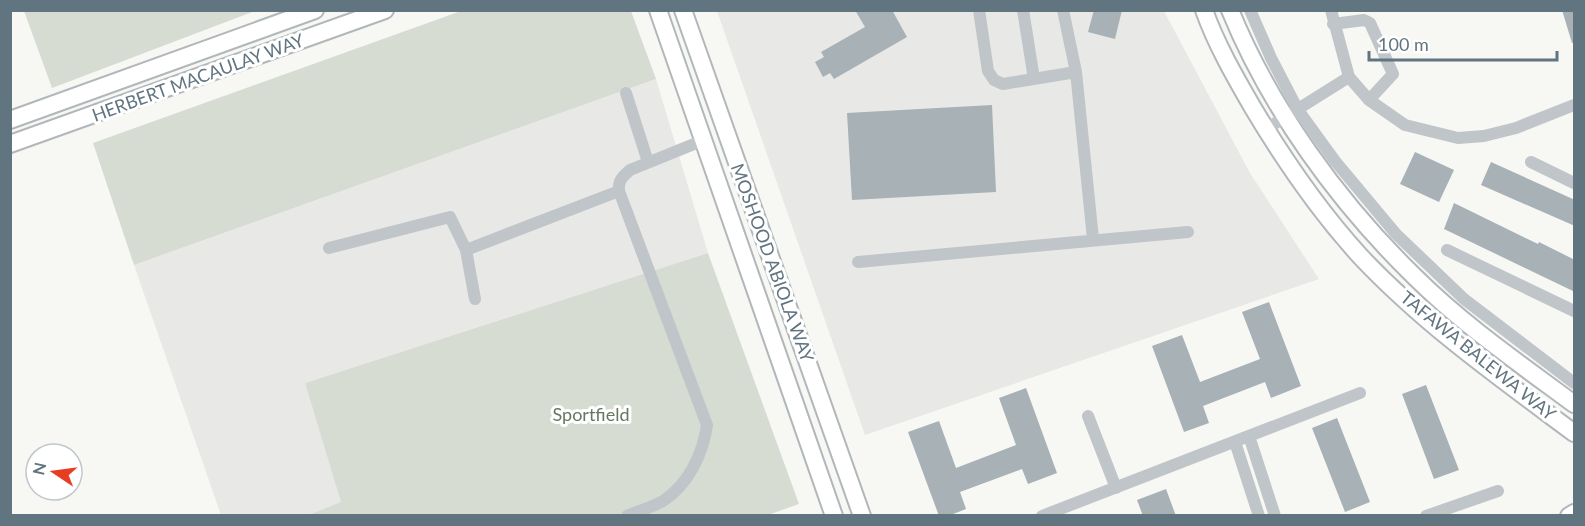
<svg xmlns="http://www.w3.org/2000/svg" width="1585" height="526" viewBox="0 0 1585 526" font-family="Lato,sans-serif">
	<style>
		.built { fill: #e8e8e7 }
		.green { fill: #d7dcd3 }
		.building { fill: #a7b1b6 }
		.lines { fill: none; stroke-linecap: round; stroke-linejoin: round }
		.major-casing { stroke: #b1b7ba; stroke-width: 20 }
		.minor { stroke: #bfc5c8; stroke-width: 12 }
		.major { stroke: #fff; stroke-width: 16 }
		.labels { text-anchor: middle; stroke-width: 6; stroke-linejoin: round; paint-order: stroke }
		.street-label { font-size: 18px; fill: #617580; stroke: #fff }
		.park-label { font-size: 18px; fill: #677860; stroke: #fff }
	</style>
	<rect width="100%" height="100%" fill="#f7f7f4"/>
	<path class="built" d="M717,11h447l86,162 69,106 -454,156z
		M656,79l52,174 -403,130 37,120 -33,13 -88,-1 -87,-250z"/>
	<path class="green" d="M24,11v-1l231,1 -203,77z
		M461,11h170l25,68 -522,186 -41,-122z
		M708,253l91,251 -34,12 -456,-1 32,-13 -36,-119z"/>
	<path class="building" d="M855,10h37l15,27 -73,42 -4,-6 -7,4 -8,-15 9,-5 -3,-5 44,-25z
		M1094,10h28l-7,29 -27,-7z
		M1562,10h13v32l-3,1z
		M992,105l4,87 -144,8 -5,-87z
		M1415,152l39,18 -15,32 -39,-18z
		M1491,162l84,38v26l-94,-41z
		M1454,203l84,41 1,-2 36,18v32l-131,-63z
		M1269,302l32,84 -30,12 -6,-16 -62,24 6,17 -25,9 -32,-86 30,-11 18,47 60,-23 -18,-47z
		M1426,385l33,85 -25,9 -32,-85z
		M1026,388l31,85 -29,11 -6,-15 -62,23 6,17 -18,7h-9l-31,-84 31,-11 17,47 60,-23 -17,-47z
		M1337,418l33,84 -25,10 -33,-84z
		M1166,489l10,27h-33l-6,-16z"/>
	<g class="lines">
		<g class="major-casing">
			<path id="major" d="M658,10l176,506
				M683,10l179,506
				M1204,10c12,34 31,67 49,98 31,52 66,103 107,148 64,68 140,122 214,177
				M1230,10c40,98 108,192 184,266 48,48 106,88 160,128
				M10,120l305,-110
				M10,144l375,-134
				M1569,516l5,-3"/>
		</g>
		<path class="minor" d="M979,10l9,61 6,9 9,4 73,-12
			M1023,10l11,69
			M1063,10l13,62 17,167
			M1250,10l21,48 27,52 37,51 61,73 68,65 110,84
			M1331,10l18,67 20,23 36,25 53,13 26,-2 32,-8 58,-23
			M1333,24l31,-4 6,3 23,51 -24,26
			M626,93l22,69
			M1266,129l83,-52
			M1531,162l43,21
			M329,248l121,-31 16,33 9,49
			M466,250l153,-59
			M1447,250l127,61
			M858,262l330,-30
			M1088,416l28,72
			M1249,436l26,80
			M1235,442l24,74
			M627,516c12,-5 25,-9 36,-15 25,-16 40,-47 44,-76l-88,-234c-1,-10 3,-14 11,-21l74,-30
			M1042,516l318,-123
			M1426,516l72,-25"/>
		<use href="#major" class="major"/>
	</g>
	<g class="labels">
		<g class="street-label">
			<text transform="translate(198 78) rotate(-20)" y="6">HERBERT MACAULAY WAY</text>
			<text transform="translate(772 263) rotate(70)" y="6">MOSHOOD ABIOLA WAY</text>
			<text transform="translate(1478 356) rotate(39)" y="6">TAFAWA BALEWA WAY</text>
		</g>
		<g class="park-label">
			<text x="591" y="421">Sportfield</text>
		</g>
	</g>
	<rect width="1585" height="526" fill="none" stroke="#617580" stroke-width="24"/>
	<g transform="translate(54 472) rotate(283)"><circle r="28" fill="#ffffff" stroke="#c0c8cc" stroke-width="1.5"/>
	<path d="M0-4.5L10 22L0 15L-10 22Z" fill="#e73e23"/>
	<text y="-9" font-size="16" font-weight="bold" text-anchor="middle" fill="#617580">N</text>
	</g>
	<path d="M1369 51v9h188v-9" fill="none" stroke="#617580" stroke-width="3"/>
	<text x="1378" y="51" font-size="18" fill="#617580" stroke="#ffffff" stroke-width="4.5" paint-order="stroke">100 m</text>
</svg>
